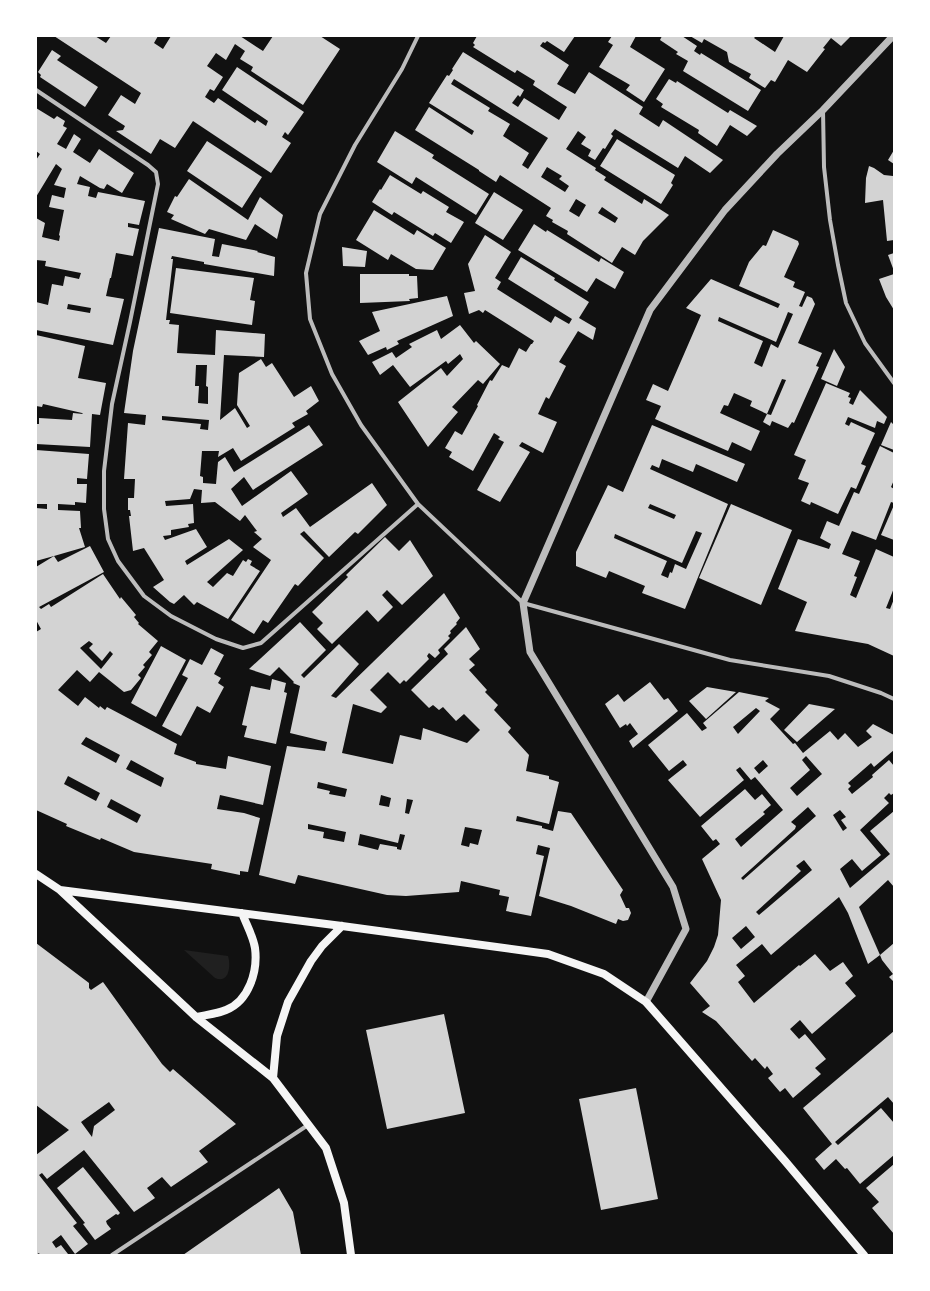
<svg xmlns="http://www.w3.org/2000/svg" width="930" height="1291" viewBox="0 0 930 1291" font-family="Bitter,serif">
	<style>
		.green { fill: #202020 }
		.building { fill: #d3d3d3; fill-rule: evenodd }
		.lines { fill: none; stroke-linecap: round; stroke-linejoin: round }
		.minor { stroke: #bcbcbc; stroke-width: 4 }
		.tertiary { stroke: #bcbcbc; stroke-width: 7 }
		.secondary { stroke: #f5f5f5; stroke-width: 8 }
	</style>
	<rect width="100%" height="100%" fill="#111"/>
	<path class="green" d="M184,950l44,6c3,10 1,28 -13,22z"/>
	<path class="building" d="M54,36h41l11,7 5,-7h47l-4,7 9,6 8,-13h69l23,15 10,-15h47l20,13 -37,56 -52,-34 2,-4 -13,-8 5,-8 -10,-7 -9,16 -10,-7 -9,13 16,11 -9,14 -4,-2 -5,8 9,6 4,-5 37,25 2,-3 9,6 2,-5 -46,-31 15,-23 67,45 -16,23 -3,-3 -3,5 9,6 -20,30 -78,-52 -18,27 -15,-9 -9,15 -35,-23 7,-1 2,-4 -17,-11 13,-20 14,9 6,-11z
		M477,36h98l-11,16 -17,-11 -2,2 -2,-1 -3,4 29,19 -12,19 18,10 14,-22 54,35 -4,7 20,13 4,-7 60,40 -13,13 -25,-17 -7,12 -63,-39 -4,5 2,2 -8,13 -2,-1 -8,12 -7,-4 3,-6 -10,-6 5,-7 -8,-6 -12,18 30,19 -1,2 11,7 -2,3 38,24 2,-5 25,16 -26,26 -8,14 -13,-8 -10,16 -45,-29 1,-3 -16,-9 1,-2 -7,-4 5,-8 -51,-33 -4,7 -17,-11v-1l-64,-40 14,-23 43,28 2,-4 -45,-28 18,-28 2,1 4,-6 -1,-1 11,-17 61,38 -4,7 -2,-2 -6,8 6,4 6,-9 35,22 8,-13 -34,-22 2,-4 -18,-11 -2,3 -42,-26 2,-2 -2,-2zM454,79l94,59 -20,31 -6,-4 7,-12 -26,-17 7,-12 -22,-13 2,-3 -39,-24zM547,167l15,9 -3,3 10,7 -4,6 -24,-15zM576,199l10,6 -7,12 -10,-6zM602,207l16,11 -3,5 -17,-10z
		M612,36h24l-6,11 35,22 -21,33 -18,-12 4,-5 -31,-18 14,-22 -5,-3z
		M662,36h20l15,10 -3,5 6,4 1,-2 60,37 -13,21 -65,-40 5,-10 -12,-7 2,-2 -18,-12z
		M690,36h66l-2,2 21,14 9,-16h67l-10,10 -10,-8 -8,10 2,1 -18,23 -19,-12 -13,22 -4,-2 -6,8 -16,-10 2,-4 -22,-12 -2,-10 -23,-13 -2,4z
		M52,50l9,6 -4,4 41,27 -13,20 -45,-30 1,-2 -3,-3z
		M669,79l7,4 1,-2 51,32 2,-3 27,16 -10,10 -17,-11 -13,21 -19,-13 1,-3 -38,-23 2,-3 -7,-5z
		M36,108l18,11 3,-3 8,5 -2,5 4,2 -10,16 9,5 8,-15 7,5 -8,13 17,11 9,-14 35,24 -12,20 -15,-9 -3,5 -4,-1 -20,-12 -3,8 13,3 -2,9 8,2 2,-6 47,9 -6,24 -11,-2v4l11,2 -6,27 -17,-3 -5,25h-1l-4,18 18,3 -11,46 -77,-15v-28l12,3 4,-21 11,2 2,-10 14,3 2,-6 -36,-7 1,-5 -10,-1v-42l9,5 -3,14 17,4 1,-5 -1,-1 5,-25 -15,-3 3,-12 12,3 2,-10 -12,-3 8,-16 -6,-5 -20,33v-37l4,-6 -4,-3zM68,304l23,4 -1,5 -23,-4z
		M395,131l39,24 -2,3 57,36 -13,21 -60,-38 -4,7 -35,-22z
		M617,139l58,36 -4,8 2,2 -12,19 -61,-38z
		M207,141l55,36 -20,31 -55,-37z
		M894,150v14l-6,-4z
		M869,166l5,2 10,7 9,1 1,5v59l-7,1 -4,-41 -18,3 1,-25z
		M390,175l31,19 2,-3 26,16 -3,5 18,10 -13,21 -16,-10 -2,3 -39,-24 -2,3 -20,-13 8,-13 1,1z
		M189,179l59,41 12,-23 23,18 -6,24 -22,-15 -9,16 -37,-11 -4,5 -34,-15 3,-4 -7,-3 8,-16 2,1z
		M494,192l29,18 -20,30 -28,-17z
		M374,210l40,25 3,-5 29,18 -13,22 -17,-1 -25,-15 -3,6 -32,-20z
		M534,224l12,8 1,-2 52,32 2,-4 23,14 -9,17 -19,-11 -9,14 -69,-42z
		M159,228l56,11 -3,17 7,1 3,-13 36,7 -1,1 18,5 -1,19 -70,-12v-2l-32,-6 -1,3h2l-7,61h4l-1,4 10,1 -2,28 38,2 1,-25 49,4 -1,23 -40,-2 -4,65 15,-12 12,20 3,-2 -13,-21 2,-32 22,-14 5,8 6,-4 22,34 17,-11 8,15 -13,10 2,3 -16,9 3,4 -54,34 -8,-13 -15,9 1,-6h-17l-2,25 3,1v6l13,1 2,-22 7,-5 9,15 75,-47 14,20 -70,45 -9,-13 -13,12 11,17 49,-35 17,23 -27,19 2,4 13,-9 14,19 62,-44 15,22 -29,29 -3,-2 -26,25 -25,-26 -4,3 24,24 -26,28 -3,-2 -27,39 -5,-3 -9,14 -23,-14 40,-60 -18,-13 9,-8 -8,-7 3,-1 -12,-16 -5,6 -25,-19 -14,1 1,-13 -8,-1 -4,10 -25,2 1,5 27,-2 1,19 -6,1 1,3 -18,3v5l-8,1 2,4 31,-11 11,18 -22,14 2,4 42,-26 14,11 -36,32 6,5 14,-14 6,3 10,-16 3,2 2,-3 4,2 -2,4 10,6 -32,48 -31,-17 -3,3 -10,-10 -10,9 -4,-2 -17,-15 11,-7 -20,-32 -11,3 -4,-35h2l-1,-6h-2v-12h6l1,-19h-11l4,-56 17,2 1,-10 -22,-2 9,-62zM196,365h11l-1,21 2,1v17l-10,-1 1,-17h-4zM162,416l47,4 -1,10 -8,-1 1,-5 -39,-4z
		M773,230l25,11 1,3 -15,33 11,5 -2,5 12,5 -6,14 3,1 5,-11 5,2 3,6 -17,39 24,10 -6,13 3,1 -25,56 -2,-1 -4,6 -16,-7 -2,5 -7,-4 4,-8 4,1 15,-35 -4,-1 -15,35 -17,-8 2,-5 -18,-8 -6,13 -4,-1 -4,8 40,18 -9,20 -19,-9 -4,9 -73,-32 6,-13 -15,-6 7,-16 15,7 33,-76 -15,-7 25,-29 67,29 2,-4 -41,-18 10,-24 14,-17 3,1zM788,312l5,2 -15,34 -7,-4 -9,23 -8,-4 9,-22 -45,-20 1,-4 57,25z
		M485,235l26,17 -16,26 6,4 -4,7 54,34 4,-7 14,8 3,-5 -64,-40 13,-22 34,21 -1,2 35,22 -10,16 17,10 -3,12 -15,-9 -19,31 7,4 -17,33 -3,-2 -8,17 19,8 -14,31 -21,-11 -3,4 11,6 -30,50 -23,-12 27,-48 -6,-3 2,-2 -6,-4 -21,38 -24,-14 3,-5 -7,-4 10,-17 7,4 16,-29 -1,-1 13,-25 2,1 10,-16 7,3 10,-20 7,4 5,-8h1l2,-3 -49,-31 -2,3 -4,-3 -10,4 -5,-21 11,-2 -7,-27z
		M342,247l25,4 -2,16 -22,-1z
		M894,253v18l-6,-16z
		M176,268l78,10 -4,22 5,1 -3,24 -82,-12z
		M360,274h49v2h8l1,22 -9,1 1,2 -50,2z
		M894,274v36l-8,-13 -7,-18z
		M447,296l6,20 -56,25 2,3 -12,6 -1,-3 -18,8 -9,-14 21,-10 -8,-19z
		M460,325l14,18 2,-2 24,23 -17,20 -5,-4 -26,27 6,5 -30,35 -30,-45 43,-34 6,8 16,-17 -3,-5 -12,10 -2,-3 -36,26 -17,-22 -13,10 -8,-13 20,-10 4,6 16,-11 -3,-3 28,-14 4,9z
		M36,335l49,11 -7,32 28,5 -6,32 -8,-1 -2,33 -54,-3v-20h3v-6l33,2 1,-7 10,1 -1,-1 -39,-9 -1,3 -6,-1z
		M834,349l11,18 -8,19 -16,-7z
		M826,383l24,10 -2,4 3,1 -2,5 4,2 7,-15 27,27 -3,7 -7,-3 -2,7 -27,-11 -3,7 4,2 2,-4 24,11 -14,31 5,2 -10,23 -5,-2 -13,27 -27,-12 -1,3 -9,-4 8,-18 -11,-4 8,-19 -12,-5z
		M891,422l3,3v25l-13,-5z
		M652,425l93,39 -8,18 -41,-18 -3,8 -31,-13 -3,9 -7,-3 -2,4 78,35 -43,105 -43,-16 3,-7 -36,-15 -3,7 -30,-12v-14l32,-67 15,7zM650,504l26,11 -2,4 -26,-11zM696,531l6,2 -16,36 -11,-5 -3,9 -2,-1 -2,6 -7,-3 6,-14 -53,-23 1,-4 67,29z
		M880,446l14,7v27l-3,7 3,2v14l-3,-1 -15,38 -24,-9 -10,23 18,7 -6,15 3,1 -7,18 6,3 20,-49 18,8v31l-8,20 4,1 4,-10v57l-26,-12 -73,-13 12,-29 -29,-13 20,-50 31,10 2,-5 -11,-6 7,-17 12,5 15,-34 5,2z
		M36,450l53,4 -2,25 -10,-1v6h10l-1,19 -11,-1v3l-17,-1v6l22,1 1,17h-2l6,19 -31,9 4,6 32,-16 14,26 -65,35 2,2 8,-5 2,3 52,-33 17,25 1,-2 15,18 -2,2 5,6 -1,1 20,17 -9,11 3,3 -9,10 2,2 -7,8 3,3 -10,12 -7,2 -25,-20 -9,10 -13,-12 -19,20 20,16 7,-9 14,11 1,-2 5,4 2,-3 70,37 -3,10 22,8v2l30,5 2,-13 43,10 -8,39 -43,-10 -3,14 27,4 16,5 -12,54 -8,-1v4l-29,-6 1,-5 -78,-12 -33,-14 -1,2 -34,-14 1,-2 -31,-14v-178l5,-3 -5,-9v-53l18,-11 -18,5v-53l11,1v-5h-11zM89,641l4,3 -4,4 13,13 8,-10 3,3 -12,15 -21,-21zM86,737l34,18 -4,8 -35,-19zM131,760l33,18 -3,9 -35,-18zM68,776l32,17 -4,8 -32,-17zM111,799l30,16 -4,8 -30,-16z
		M731,504l61,26 -31,75 -62,-27z
		M894,505v35l-13,-5z
		M385,537l14,14 11,-11 23,36 -31,29 -15,-15 -5,5 11,12 -15,15 -11,-12 -35,34 -15,-15 6,-6 -11,-11 36,-35 -2,-2z
		M444,593l16,25 -4,5 1,1 -7,7 1,2 -3,3 2,2 -12,12 2,3 -5,5 -6,-5 -2,3 2,3 -23,23 -2,-2 -4,4 -12,-12 -18,18 17,17 -6,6 -28,-9 -11,49 51,11 7,-29 21,5 2,-12 44,15 13,-13 -16,-16 -8,7 -13,-14 -4,3 -6,-5 -4,3 -18,-18 37,-36 -4,-5 22,-22 14,22 -11,10 6,6 -6,5 18,20 -2,2 13,13 -4,5 17,18 -3,4 21,23 -3,16 23,5v3l10,3 -10,42 -32,-8 -1,5 26,5v2l11,3 5,-20 13,2 52,77 -3,5 6,13h3l2,5 -3,7 -5,1 -5,-2 -2,5 -45,-18 -32,-10 11,-48 -12,-3 -2,9 8,2 -13,60 -25,-5 3,-14 -10,-2 1,-5 -39,-9 -2,11 -53,4 -19,-1 -89,-20 -3,9 -36,-9 28,-129 38,5 2,-9 -37,-9 10,-47 -7,-3 1,-1 -15,-15 -9,9 -21,-7 51,-47 26,28 -25,25 3,3 35,-34 20,20 -28,32 5,2zM318,782l29,7 -2,8 -16,-3 1,-3 -13,-3zM381,795l10,3 -2,9 -10,-2zM407,799l6,1 -4,14 -4,-1zM308,824l38,8 -2,10 -21,-4 1,-6 -16,-3zM465,827l17,3 -4,15 -8,-2 -1,4 -8,-2zM360,834l38,9 2,-9 5,1 -4,15 -4,-1v-2l-17,-3 -2,6 -20,-5z
		M161,646l25,14 -30,57 -25,-14z
		M211,648l13,7 -10,19 7,4 -3,5 6,4 -14,26 -13,-7 -16,30 -19,-10 26,-48 -6,-3 8,-16 12,6z
		M272,679l14,4 -2,9 3,1 -11,51 -32,-7 3,-11 -5,-1 9,-39 19,4z
		M650,682l14,18 4,-2 10,13 -45,37 -4,-7 9,-7 -8,-11 -3,3 -1,-2 -6,4 -15,-24 13,-10 6,8z
		M707,687l29,5 -30,27 -17,-18z
		M739,692l30,6 -4,3 15,8 -10,10 23,25 2,-1 8,10 27,-22 8,9 7,-7 13,14 14,-10 -6,-6 7,-7 21,11v15l-20,17 -3,-4 -23,20 3,3 -3,3 4,5 21,-17 -1,-2 17,-15 5,6v27l-3,2 -2,-2 -5,5 5,5 -29,27 21,25 -19,16 -10,-12 -12,10 10,19 40,-34 -20,-23 24,-20 -1,29 1,47 -6,-7 -29,27 21,48 14,-12v39l-5,-5 4,-3 -11,-14 -2,-5 -12,9 -20,-51 -9,-16 -68,58 -9,-11 -26,21 9,11 -7,6 16,21 45,-38 1,1 15,-12 15,17 13,-9 10,14 -8,7 11,13 -44,38 -12,-14 -10,9 9,10 6,-5 21,25 -11,9 6,6 -28,24 -8,-10 -5,4 -12,-14 5,-4 -6,-8 -2,3 -10,-11 -3,3 -36,-40 -14,-9 8,-6 -20,-23 17,-22 7,-14 4,-12 3,-35 -19,-41 18,-15 -4,-5 -3,2 -12,-15 44,-37 10,11 7,-6 9,11 -8,7 2,2 -30,25 6,8 42,-37 -28,-33 -4,3 -11,-13 -4,3 8,10 -44,37 -32,-37 19,-15 -4,-5 -14,11 -21,-26 39,-32 15,18 5,-3 -4,-5zM756,708l4,3 -22,23 -5,-7zM806,756l16,18 -25,22 -7,-8 20,-18 -8,-10zM763,760l5,6 -9,8 -5,-6zM808,807l8,9 -73,64 -2,-2 54,-49 1,-3 -5,-4zM840,810l6,7 -5,3 6,8 -4,3 -10,-16zM804,860l8,10 -53,45 -3,-3 45,-41 -5,-5zM746,926l9,11 -14,12 -9,-11z
		M809,704l26,5 -38,33 -13,-12z
		M36,943l53,40v5l2,2 12,-8 59,82 8,8 3,-3 63,55 -37,27 9,11 -37,25 -9,-10 -15,11 8,10 -21,14 -50,-62 -37,29 -5,-6 -3,2 38,48 -4,3 15,18 -13,10 -14,-19 -9,7 4,6 5,-3 7,9 -2,1h-26l-1,-2 -3,2v-100l33,-25 -33,-25zM109,1102l6,8 -21,16 -2,11 -11,-15z
		M444,1014l21,99 -78,16 -21,-99z
		M894,1031v73l-6,-7 -53,45 3,3 43,-37 13,15v32l-34,29 -13,-16 -2,1 -9,-10 -12,11 -9,-11 17,-15 -29,-36z
		M636,1088l22,111 -57,11 -22,-111z
		M894,1164v70l-22,-26 7,-6 -13,-14z
		M83,1167l37,46 -2,2 -2,-1 -10,7 1,3 4,5 -16,11 -12,-16 2,-1 -28,-35z
		M279,1188l14,24 8,43h-118z"/>
	<g class="lines">
		<path class="minor" d="M418,36l-16,33 -47,76 -35,69 -14,59 4,46 22,55 29,51 57,79 105,99 207,57 99,16 52,17 13,6
			M36,90l112,75 8,7 2,12 -28,138 -18,82 -8,67v38l4,30 10,22 26,35 27,20 45,23 27,9 18,-5 157,-139
			M823,110l1,57 6,53 8,45 8,38 19,40 29,40
			M112,1255l196,-130"/>
		<path class="tertiary" d="M646,1002l40,-73 -13,-42 -143,-235 -7,-49 127,-293 75,-100 52,-56 46,-44 70,-74"/>
		<path class="secondary" d="M36,874l24,16 282,36 206,28 56,20 42,28 139,159 79,94
			M60,890l136,127 77,61 53,70 18,55 7,52
			M196,1017c9,-2 21,-3 30,-7 23,-9 32,-39 29,-62 -2,-12 -9,-24 -13,-35
			M273,1078l4,-42 11,-34 23,-41 11,-15 20,-20"/>
	</g>
	<rect width="930" height="1291" fill="none" stroke="#ffffff" stroke-width="74"/>
</svg>
